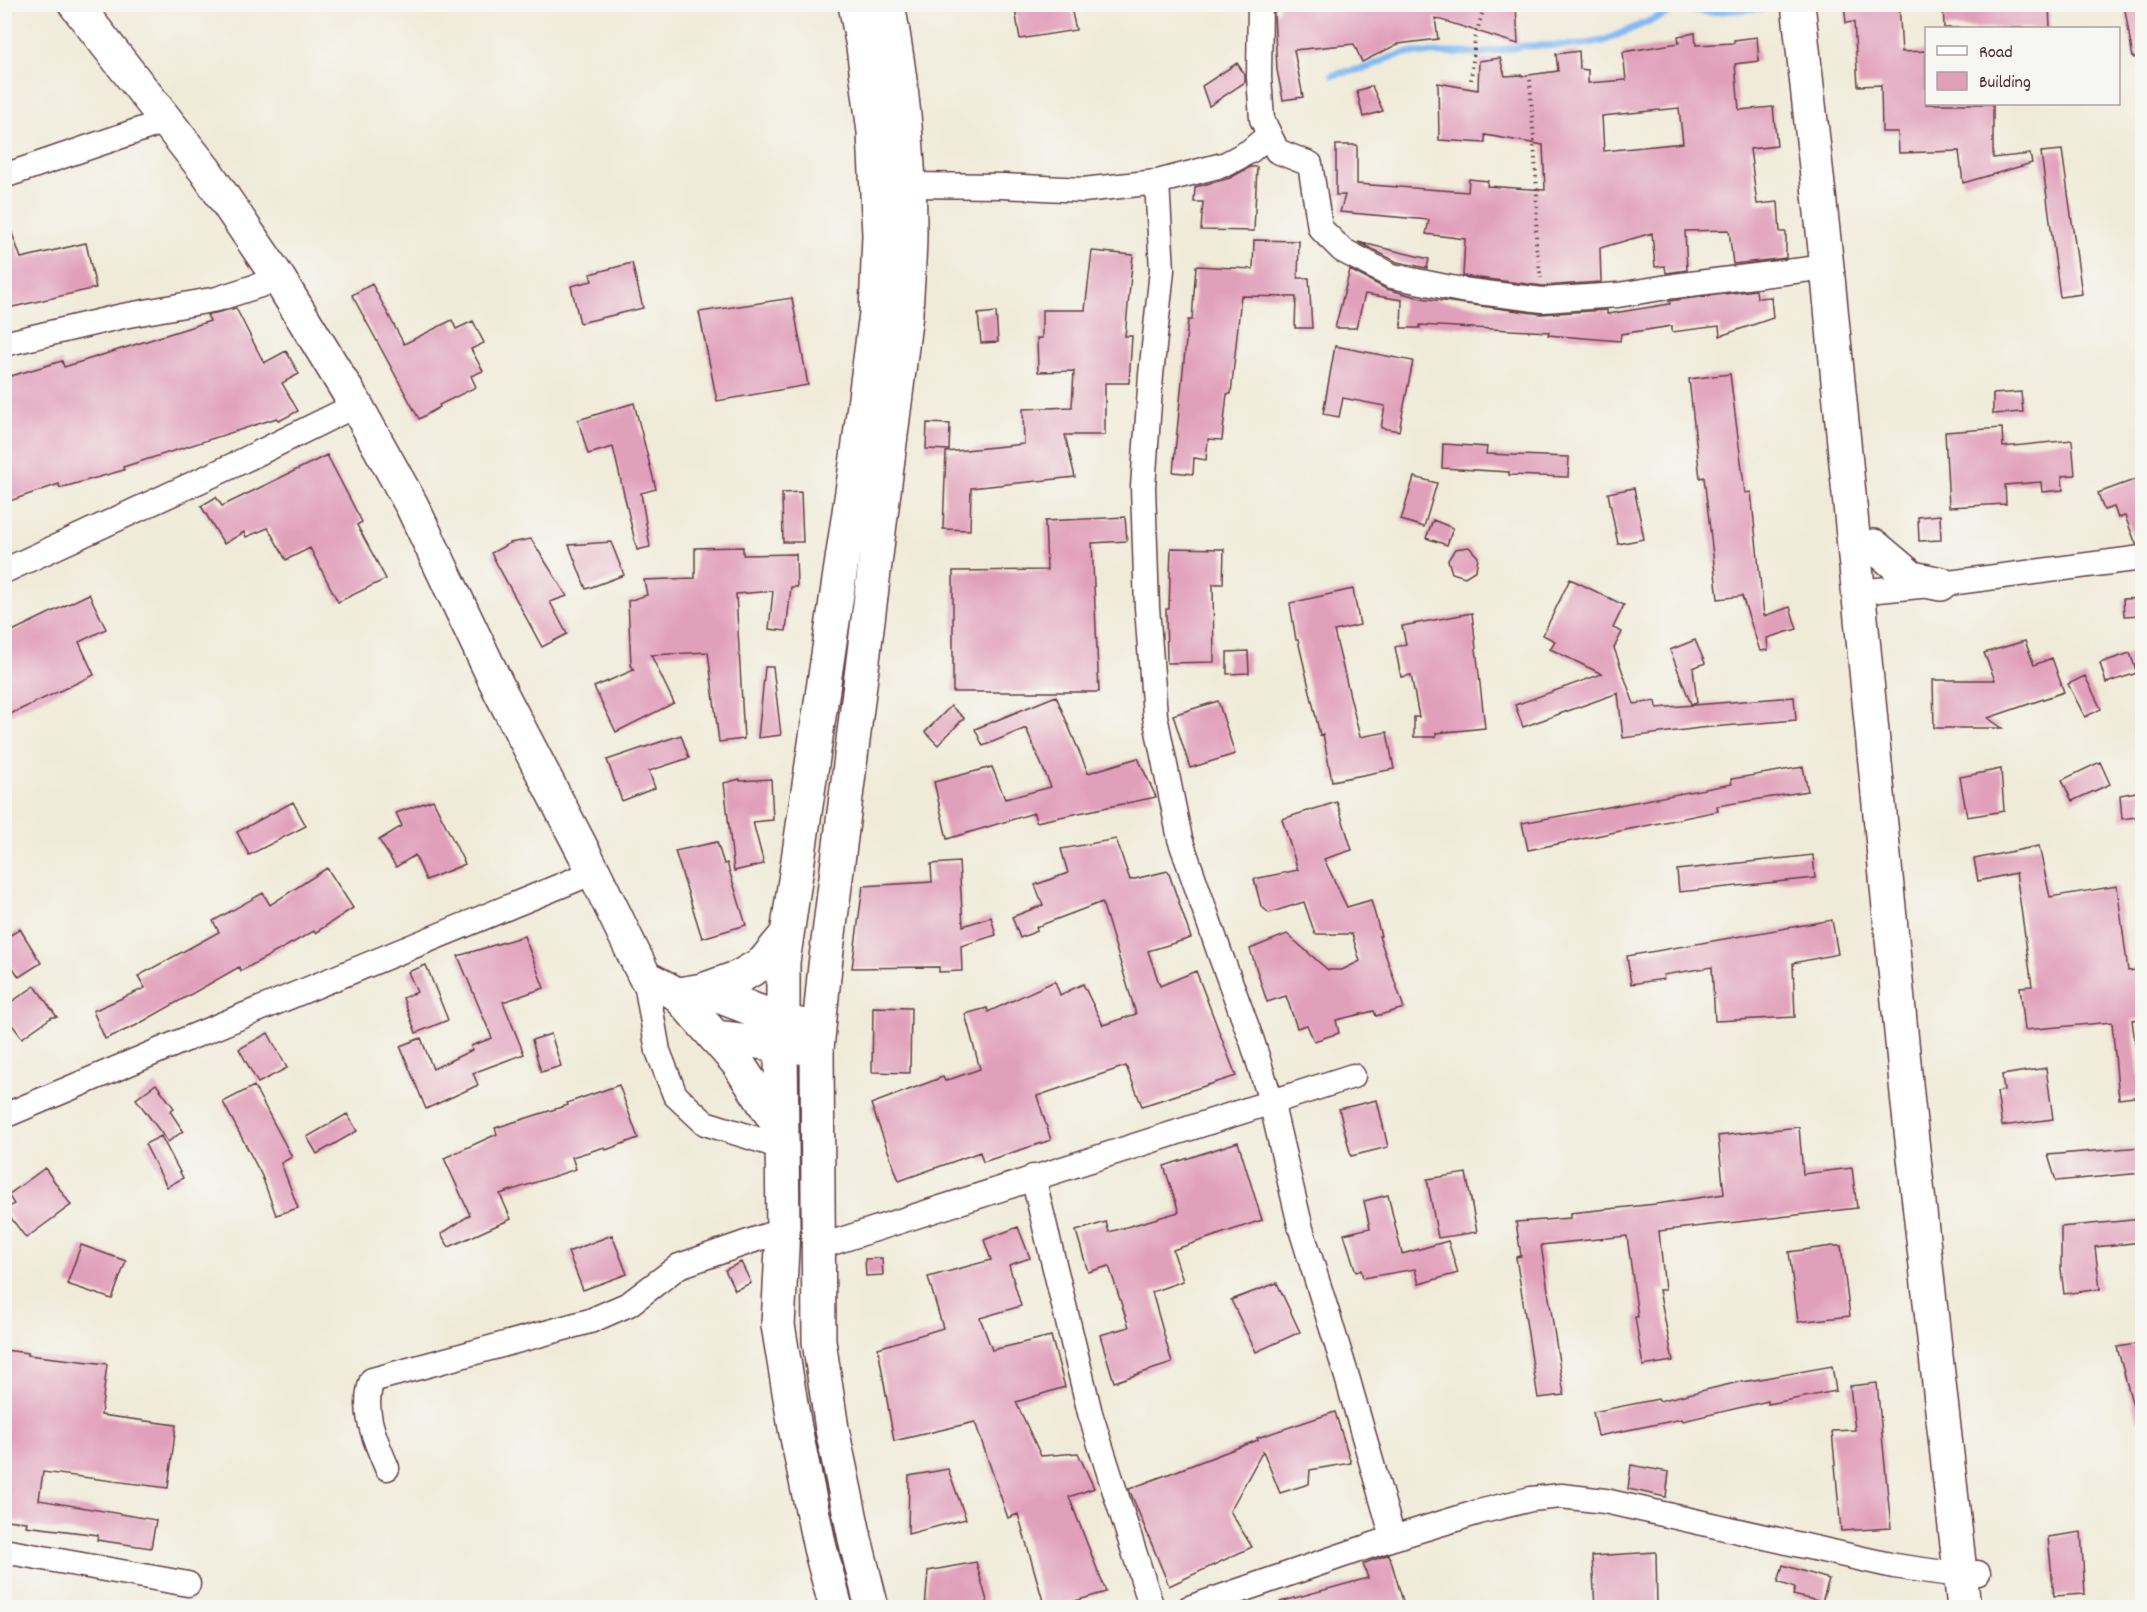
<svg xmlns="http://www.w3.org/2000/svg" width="2147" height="1612" viewBox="0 0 2147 1612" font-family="Dekko,sans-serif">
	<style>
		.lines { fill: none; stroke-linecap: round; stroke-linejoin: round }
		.stream { stroke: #82b8f1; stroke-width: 7 }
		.building { fill: #e1a0ba; fill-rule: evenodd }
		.street-casing { stroke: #633e45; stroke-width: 27 }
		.secondary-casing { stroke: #633e45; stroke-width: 36 }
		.primary-casing { stroke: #633e45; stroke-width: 36 }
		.path { stroke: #633e45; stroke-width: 4; stroke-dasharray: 1.5 4.5; stroke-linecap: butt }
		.street { stroke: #fff; stroke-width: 24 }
		.secondary { stroke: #fff; stroke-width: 33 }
		.primary { stroke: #fff; stroke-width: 33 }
	</style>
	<rect width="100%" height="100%" fill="#f6f6f2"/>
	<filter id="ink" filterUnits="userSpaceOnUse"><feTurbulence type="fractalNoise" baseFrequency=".0167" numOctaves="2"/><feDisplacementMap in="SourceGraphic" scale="12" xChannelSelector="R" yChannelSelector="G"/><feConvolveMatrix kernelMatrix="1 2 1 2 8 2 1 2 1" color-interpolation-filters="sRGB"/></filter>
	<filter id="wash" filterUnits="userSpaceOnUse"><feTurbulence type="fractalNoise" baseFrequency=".008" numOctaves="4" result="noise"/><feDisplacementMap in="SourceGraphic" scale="24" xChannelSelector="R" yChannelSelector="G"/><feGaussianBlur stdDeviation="1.35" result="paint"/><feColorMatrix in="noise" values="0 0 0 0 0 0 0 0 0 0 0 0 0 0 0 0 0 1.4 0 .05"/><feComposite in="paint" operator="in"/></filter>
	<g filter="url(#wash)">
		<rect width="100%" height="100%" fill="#f0ebd9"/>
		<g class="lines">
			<path class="stream" d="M1333,75l36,-8 20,-9 17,-5h75l43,-7 54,-1 25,-4 77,-33 30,4 53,-4"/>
		</g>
		<g id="blocks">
			<path class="building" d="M1014,4h56l6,26 -56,9z
				M1279,4h237l2,40 -83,-26 3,21 -40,5 -36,18 -8,-18 -60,6 9,47 -20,3 -6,-30 -3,-55v-3l5,-1z
				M1844,4h55l3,48 24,-1v53h67v54l37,-4 2,9 -69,20 -4,-32 -60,2 -1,-21h-16l-1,-47 -23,1 -4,-64 -8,1z
				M1943,4h106l1,24h-106z
				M2124,4h18v53l-9,1z
				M1695,33l1,12 38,-2v-3l23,-3 2,24 -24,3 4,46 34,-3 4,39 -27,3 7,55 21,-2 2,30h6v26l-53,6 -4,-34 -44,1 2,39 -21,3 -1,-7 -10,1 -3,-34 -52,15 1,34 -58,4 -80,-10 2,-37 -39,-5 3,-14 -89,-8 5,-17h-9v-50h21v39l111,8 1,-13 19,2 -1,5 58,4 -2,-45 -58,-10v8l-46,-3 -1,-57 40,7 1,-29 21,-3 5,18 17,-1v1l36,-5 -2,-17 23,-3 1,18 8,1v13l38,-3 -3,-28 56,-9 -1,-7zM1679,108l4,35 -79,8 -2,-35z
				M1237,63l8,12v7l-36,24 -7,-20z
				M1372,86l11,25 -20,6 -6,-26z
				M2062,150l20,144 -22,3 -19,-145z
				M1250,167h7l-3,64 -53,-1 2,-28h-9l1,-15 35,-9z
				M7,219l14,39 65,-15 10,45 -92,21v-89z
				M1254,240l45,1 -1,37h11l3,50h-17l1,-31 -55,-1 -10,98h-4l-5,46 -14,-1 -2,21 -12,-2 -1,16 -20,-2 15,-152h4l4,-54 57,3z
				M1358,242l71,17 -2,9 -30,-6z
				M1092,251l41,4 -8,81h7l-3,47h-24v52h-40l10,42 -104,11 -1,42 -27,-1 3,-77 78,-8 -1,-35 49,-2 2,-36 -36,1 -1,-34h5v-28h43z
				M632,263l11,45 -63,15 -9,-37 21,-5 -2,-7z
				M1350,270l36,19 35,9 120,16 66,-4v4l63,-10 -1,-3 7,-1 80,-10 1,8 14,-1 2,21 -53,18 -1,-10 -47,6v-6l-51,8 -1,7 -72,-6 1,-3 -129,-7v3h-19l1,-28 -37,-6 -9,34h-21z
				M372,284l32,60 48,-24 4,9 17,-8 11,22 -13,6 12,22 -12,5 5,11 -37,18 1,2 -21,12 -67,-124z
				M792,298l16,87 -91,16 -18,-89z
				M236,308l28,55 22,-12 13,23 -17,9 16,28 -19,10 -2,-3 -154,49 1,3 -64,18 -1,-4 -55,19v-125l58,-17 2,6 146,-46 -3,-6z
				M996,312l2,30 -17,1 -3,-29z
				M1335,346l78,15 -14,70 -18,-3 4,-22 -42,-8 -4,19 -16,-3z
				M1730,374l15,119 6,-1 13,124 26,-9 7,22 -30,9 1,12 -8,1 -18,-55 -24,3 -14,-122 -4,1 -11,-99z
				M2021,392l2,20 -30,2v-20z
				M634,403l22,86 -15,4 9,54 -13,3 -24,-103 -25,7 -10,-34z
				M927,423l23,1 -1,26 -23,-1z
				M2002,428l1,19 69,-7 3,35 -13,1 1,14 -21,2 -1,-10 -36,3 1,19 -57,3 -4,-75z
				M1443,444l44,3 -1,7 83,3 -1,20 -59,-2v-3l-67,-4z
				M327,455l35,67 -5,3 29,54 -48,23 -28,-54 -24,12 -18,-32 -22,9 -2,-5 -20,12 -23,-38 15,-9 6,9z
				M1414,477l23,6 -13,44 -23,-7z
				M2142,477v67h-6l-11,-28 -7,2 -4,-11 -10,3 -6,-17z
				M1634,488l10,51 -26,5 -10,-51z
				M801,492l2,50h-20l-1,-49z
				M1940,515l1,25 -22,1 -1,-24z
				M1125,517l2,24 -35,2 7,149h-146v-121l94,-1 -2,-49z
				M1433,520l20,8 -6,17 -21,-7z
				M531,539l36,57 -17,6 17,32 -25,13 -51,-94 19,-10z
				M611,542l13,33 -38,14 -17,-44z
				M743,547v8l53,-1 1,33h-6l-5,44 -17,-2 4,-38 -37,3 8,145 -25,3 -11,-90 -57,3 23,48 -58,29 -22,-45 40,-17 -3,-5 -3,-64 19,-6 -3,-15 51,-2v-30z
				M1469,547l9,10 -2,13 -11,7 -13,-4 -4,-13 7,-11z
				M1171,548l53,1 -1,35h-10l1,78 -47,1 -1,-54h3z
				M1570,579l54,26 -11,23 9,4 -8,16 20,56 22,-3 1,7 137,-11 2,23 -96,8 -77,10 -5,-45 -95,34 -8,-22 87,-31 -52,-25 5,-8 -12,-6z
				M1353,589l7,36 -26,6 26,106 27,-5 7,37 -62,12 -9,-47 -3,1 -22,-95h-2l-6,-37z
				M89,594l17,35 -27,13 15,33 -90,42v-82z
				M2142,598v17l-18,1 -1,-17z
				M1472,613l13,115 -49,5v4h-22v-20h5l-8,-42 -10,2 -6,-30 11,-3 -4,-18z
				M1695,640l10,23 -12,5 4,35 -6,1 -21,-54z
				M2025,641l9,24 18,-7 12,34 -76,26 14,10h-68l-1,-48h62l-11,-27z
				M1248,651l1,22 -22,1v-22z
				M2130,653l7,20 -31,10 -6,-20z
				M765,667h8l8,68 -23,3z
				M2085,676l16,33 -16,8 -17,-33z
				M1056,696l32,77 50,-15 18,39 -120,25 -2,-9 -87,26 -13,-57 58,-15 13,32 46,-12 -25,-59 -43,18 -8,-17z
				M1218,701l17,53 -45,14 -17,-53z
				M951,706l13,12 -26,27 -13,-13z
				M681,735l8,23 -40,13 6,17 -33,13 -15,-41z
				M2100,762l10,22 -38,17 -10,-21z
				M1803,767l5,24 -91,15 1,5 -190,39 -6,-27 210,-39 -1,-5z
				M2001,769l3,42 -37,6 -7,-40z
				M740,779v2l31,-2 2,41 -20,2 11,42 -30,7 -10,-88z
				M2142,791v25l-20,3 -2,-24z
				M433,800l32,64 -39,16 -11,-25 -19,12 -17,-27 23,-14 -6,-13z
				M293,802l13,24 -57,29 -12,-23z
				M1337,802l15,48 -28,9 23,48 24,-7 10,36h-2l25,72 -28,8 -2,-5 -38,9 3,13 -25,8 -7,-16 -10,3 -11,-32 -19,6 -17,-53 37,-15 41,36h14l18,-9 -8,-27h-37l-11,-32 -35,11 -8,-7 -7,-27 44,-9 -16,-51z
				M1116,839l14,41 38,-9 23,67 -43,13 12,35 36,-15 40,105 -94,30 -16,-40 -89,30 14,44 -68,22 -3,-10 -81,29 -28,-77 72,-27 2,4 35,-12 -15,-55 22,-6 1,4 67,-31 5,14 23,-11 20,41 33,-11 -34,-112 -66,25 1,4 -17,7 -8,-21 31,-12 -8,-20 33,-12 -7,-24z
				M717,842l7,22 3,-1 19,62 -44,13 -27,-87z
				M2039,846l11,51 67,-11 11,85 9,-1 5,49 -10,1 10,76 -23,3 -7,-77 -87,8 -5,-43 12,-1 -16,-113 -38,8 -4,-22z
				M1813,855l2,23 -136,14 -2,-22z
				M959,862l4,64 28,-9 5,18 -35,11 1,25 -23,1v-5l-87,1 11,-82 69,-4 -1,-18z
				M327,868l26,40 -38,25 -1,-2 -73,40 -2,-4 -104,59 -30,13 -12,-28 52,-23 -7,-12 81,-44 -6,-11 50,-28 7,12z
				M1832,920l6,34 -45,9 2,54 -80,4 -3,-54 -49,8 1,4 -33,5 -4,-28z
				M20,929l21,34 -22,14 -15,-23v-15z
				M524,936l20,52 -41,14 21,52 -51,19 5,12 -52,24 -26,-63 21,-8 12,31 39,-19 -1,-4 21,-8 -34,-82z
				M426,965l22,55 -32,13 -13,-35 14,-6 -9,-20z
				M35,986l22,31h-5l-30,21 -18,-24v-7z
				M873,1007l38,1 -1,65 -38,-1z
				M268,1033l19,35 -29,15 -19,-34z
				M551,1034l10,32 -20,6 -9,-32z
				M2046,1068l7,51 -51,7 -5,-34 7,-1 -2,-16z
				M156,1084l18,24 -4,3 13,20 -15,11 -32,-43z
				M619,1085l19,53 -32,12 -1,-3 -33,10 4,12 -76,25 11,25 -62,28 -8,-13 29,-19 -26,-57 53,-24 -2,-6 73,-23 -1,-2z
				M254,1086l38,71 -11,6 17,45 -22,7 -14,-39 -39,-74z
				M1377,1100l11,47 -37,9 -12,-47z
				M347,1114l10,17 -40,23 -10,-17z
				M1799,1127l4,47 49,-6 5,40 -198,23 6,59h-6l14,71 -30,5 -8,-49h3l-11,-81 -86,9 23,150 -26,3 -22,-141 5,-1 -5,-34 54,-4v-5l86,-9 68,-10 -6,-58z
				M161,1136l22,42 -16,9 -22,-43z
				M1238,1142l24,78 -89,30 10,31 -31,11 20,71 -58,19 -14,-47 29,-8 -20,-61 -21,6 -12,-41 30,-9 3,10 70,-20 -15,-46z
				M2141,1147l1,26 -86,8 -8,-26z
				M45,1168l26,37 -45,33 -21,-28 9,-6 -6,-9z
				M1466,1173l11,59 -39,6 -11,-59z
				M1388,1195l14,59 46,-13 10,32 -39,11 -4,-15 -52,9 -2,-8 -5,2 -12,-38 26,-6 -6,-27z
				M2142,1219v23l-47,5 5,42 -36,5 -3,-25v-42z
				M1018,1227l12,31 -21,7 12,41 -41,12 12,32 59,-14 14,51 -49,15 25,54 37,-3 16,35 -25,9 37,95 -55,16h-6l-27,-94 -10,4 -33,-96 -81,19 -16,-93 65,-20 -15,-51 63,-17 -7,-20z
				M612,1235l15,39 -44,16 -15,-38z
				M81,1245l45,16 -14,38 -45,-15z
				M1833,1246h8l9,70 -52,6 -9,-70z
				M882,1258l1,17 -17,1 -1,-17z
				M741,1262l10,21 -16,7 -10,-20z
				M1277,1283l23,49 -44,20 -25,-52z
				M2142,1343v77l-5,1 -20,-74z
				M4,1350l24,3v2l79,9 -6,51 75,10 -8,63 -125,-16 -4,28 117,20 -5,28 -54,-8 1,-5 -72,-9 1,-4 -23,-2z
				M1832,1366l4,25 -68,13v-3l-85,20 -1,-2 -84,17 -5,-24 65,-13 1,2 84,-20v1z
				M1877,1383l14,145 -50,3 -9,-100 23,-1 -5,-44z
				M1335,1412l16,51 -41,7 -1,14 -29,9 -17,-42 -33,60 22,36 -83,39 -40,-97 129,-49 -1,-2z
				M1631,1465l38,7 -3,25 -38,-8z
				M948,1469l18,50 -58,15 1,-58z
				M2081,1532l4,62 -31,2 -6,-59z
				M1656,1552l1,56h-62l-3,-52z
				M1389,1554l16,54h-124l-1,-6 88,-24 -5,-14z
				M976,1562l13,46h-64l3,-37z
				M1783,1565l46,14 -7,23 -29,-7 2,-7 -17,-6z"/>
		</g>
	</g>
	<g filter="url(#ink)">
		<use href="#blocks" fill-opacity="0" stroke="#633e45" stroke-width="1.5"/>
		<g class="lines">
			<g class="street-casing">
				<path id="street" d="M1260,4l-1,73 3,42 15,32 33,13 10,64 22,22 50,26 69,14 82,10 75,-5 56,-9 153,-19
					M4,176l162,-55
					M1157,182l5,88 -11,105 -8,112 4,120 8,109 25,123 40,115 32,87 19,60 30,128 46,148 46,161
					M909,185l93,1 81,4 74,-8 69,-18 24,-13 19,-16
					M4,344l119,-28 94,-17 62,-20
					M4,571l230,-106 122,-60
					M1857,592l84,-8 201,-26
					M645,977l13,74 17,44 30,28 77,24
					M4,1116l185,-78 405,-166
					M1033,1177l57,236 62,195
					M819,1247l534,-171
					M387,1468c-12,-29 -26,-57 -15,-88l218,-59 39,-17 50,-38 104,-36
					M4,1551l184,33
					M1189,1608l204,-70 86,-26 52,-13 30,-3 44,5 289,65 65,9 19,-2"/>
			</g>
			<g class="secondary-casing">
				<path id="secondary" d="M75,4l130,166 74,109 77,126 56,101 89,187 93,179 51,105 32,17 38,43 102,12
					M1798,4l29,263 81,837 56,504
					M1874,546l38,32 29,6
					M685,993l18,-3 80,31 26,6"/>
			</g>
			<g class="primary-casing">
				<path id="primary" d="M703,990l36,-13 24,-14 24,-29
					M715,1037l22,25 44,67
					M836,1608l-16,-60 -25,-120 -17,-103 5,-95 -2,-184 2,-25v-59l76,-518 17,-131 3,-78 -5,-103 -11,-85 -8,-43
					M872,1608l-17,-69 -23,-110 -13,-88 -2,-292 8,-83 81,-652c1,-27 4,-55 4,-82 0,-76 -8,-153 -22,-228"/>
			</g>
			<path class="path" d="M1471,80l4,-42 10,-34
				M1530,80l7,111 -1,54 5,33"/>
			<use href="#street" class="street"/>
			<use href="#secondary" class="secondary"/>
			<use href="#primary" class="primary"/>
		</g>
	</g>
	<rect width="2147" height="1612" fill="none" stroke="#f6f6f2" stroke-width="24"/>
	<rect x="1925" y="27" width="195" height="78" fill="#f6f6f2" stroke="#b1a0a2" stroke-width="1.5"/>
	<rect x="1937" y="46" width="30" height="9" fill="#ffffff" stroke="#b1a0a2" stroke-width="1.5"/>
	<text x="1979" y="57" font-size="18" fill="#4a1f2b">Road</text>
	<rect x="1937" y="72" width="30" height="18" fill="#e1a0ba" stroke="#b1a0a2" stroke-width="1.5"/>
	<text x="1979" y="87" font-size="18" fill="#4a1f2b">Building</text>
</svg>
